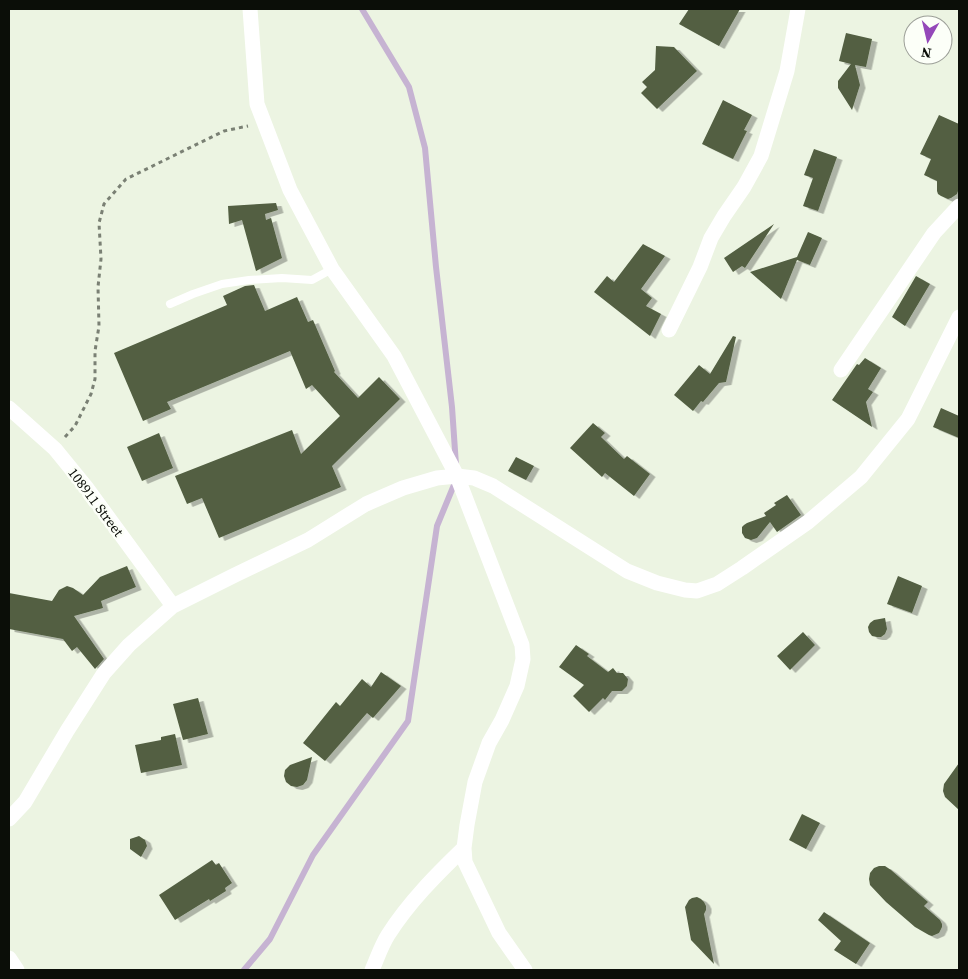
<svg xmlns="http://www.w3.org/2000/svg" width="968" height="979" viewBox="0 0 968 979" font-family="'Source Serif 4',serif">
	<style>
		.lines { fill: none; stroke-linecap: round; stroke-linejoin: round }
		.stream { stroke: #c6b3d2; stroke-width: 6 }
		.building { fill: #525f42; filter: url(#shadow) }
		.path { stroke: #7a8074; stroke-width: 3; stroke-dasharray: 4 4; stroke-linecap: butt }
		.lane { stroke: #fff; stroke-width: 8 }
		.street { stroke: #fff; stroke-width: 15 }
		.labels { text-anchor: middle; stroke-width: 5; stroke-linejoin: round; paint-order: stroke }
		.street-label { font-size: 14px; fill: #0b0e08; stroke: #fcfff8 }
	</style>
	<defs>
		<filter id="shadow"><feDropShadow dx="5.5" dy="3" stdDeviation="0" flood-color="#0004"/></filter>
	</defs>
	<rect width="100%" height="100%" fill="#ecf4e2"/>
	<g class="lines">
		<path class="stream" d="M362,9l47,78 16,61 11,119 16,140 4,58
			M244,970l26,-31 43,-84 95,-134 29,-195 19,-46"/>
	</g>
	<path class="building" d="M689,9h51l-21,37 -40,-22z
		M846,33l26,6 -6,28 -11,-2 5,20 -8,25 -14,-22v-7l13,-17 -12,-3z
		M656,46l18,1 23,24 -40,38 -16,-16 6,-6 -5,-5 13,-12z
		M723,100l29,15 -8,15 3,1 -14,28 -31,-15z
		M939,115l20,9v64l-2,6 -6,4 -3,1 -7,-3 -3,-2 -1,-3v-10l-13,-6 7,-16 -11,-5z
		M814,149l23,8 -19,54 -15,-5 10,-28 -9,-3z
		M276,203l2,7 -13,4 1,6 5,-2 11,40 -26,13 -14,-51 -13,4 -1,-18z
		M774,224l-29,44 -3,-2 -9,6 -9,-14z
		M808,232l14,6 -12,27 -13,-5 -16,39 -31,-27 47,-15z
		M643,244l22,12 -24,33 11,9 -6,8 15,8 -11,22 -56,-44 13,-16 7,6z
		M916,276l14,8 -25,42 -13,-9z
		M254,285l11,26 32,-14 11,25 5,-2 22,51 -1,1 24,26 21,-21 21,22 -68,67 9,21 -122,51 -17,-40 -15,6 -12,-28 117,-46 9,24 39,-38 -28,-31 -6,4 -16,-38 -123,51 4,7 -28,12 -29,-68 113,-48 -4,-9 22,-10z
		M733,336l3,1 -10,45 -7,1 -16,19 -2,-1 -8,10 -19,-16 25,-30 11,9z
		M865,358l16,10 -13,21 5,3 -7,10 6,25 -40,-27 25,-36 2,1z
		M941,408l18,8v22l-26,-11z
		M593,423l12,10 -4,4 23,22 3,-3 23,18 -16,22 -29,-23 -3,4 -32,-29z
		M159,433l14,35 -31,13 -15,-34z
		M516,457l18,9 -8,14 -18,-9z
		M787,495l14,20 -24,17 -7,-10 -13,16 -6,2 -6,-2 -3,-5v-6l2,-2 3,-2 19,-7 -2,-3 12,-8 -2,-2z
		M127,566l9,21 -35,14 2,7 -29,8 30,43 -9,10 -18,-22 -5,4 -9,-12 -54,-10v-36l43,8 7,-11 8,-4 6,2 10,7 17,-18z
		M898,576l24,10 -10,27 -25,-9z
		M885,618l2,11 -2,5 -4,3h-4l-5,-1 -3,-4 -1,-5 2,-4 4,-3z
		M803,632l12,13 -25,25 -13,-14z
		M576,645l13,9 -2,2 21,16 5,-4 4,5h6l5,6 -1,7 -5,5h-10l-7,9 -2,-2 -14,14 -16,-16 11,-11 -25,-18z
		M381,672l20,14 -28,32 -6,-5 -42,48 -22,-18 33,-41 4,4 22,-27 9,8z
		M198,698l10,36 -25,6 -10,-36z
		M175,734l7,31 -41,8 -6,-28 26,-5v-3z
		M312,757l-5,23 -4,5 -6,2 -6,-1 -5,-4 -2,-6 1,-6 5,-5z
		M959,763v47l-14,-13 -2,-6 1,-7z
		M802,814l18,9 -14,26 -17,-9z
		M139,836l6,4 2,6 -6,11 -11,-8v-10z
		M212,860l4,5 3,-2 13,20 -7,5 1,3 -16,10 -1,-2 -34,21 -16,-25z
		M879,866h6l6,4 37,32 -4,4 16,14 2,4v3l-3,6 -7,3 -3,-1 -14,-8 -29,-25 -16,-17 -1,-6 1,-6 4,-5z
		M697,897l4,2 3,3 2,4v4l-2,4 10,50 -23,-24 -6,-33 4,-7 3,-2z
		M824,912l46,31 -14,21 -22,-14 7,-9 -23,-21z"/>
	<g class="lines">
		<path class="path" d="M65,437l10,-11 16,-32 4,-15v-28l4,-25 -1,-39 3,-28 -2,-36 5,-19 22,-25 98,-48 24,-5"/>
		<path class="lane" d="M170,304l23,-10 29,-10 27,-4 33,-2 30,2 20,-11"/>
		<path class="street" d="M250,9l7,95 33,86 42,79 62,87 63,120 65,169 1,14 -6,27 -15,34 -13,23 -14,39 -8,43 -3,23 1,14 34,71 26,37
			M669,330l31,-63 11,-29 13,-22 20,-29 17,-31 26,-85 11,-62
			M841,370l93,-137 25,-27
			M9,408l46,41 31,38 87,119
			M9,819l16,-17 42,-71 37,-58 25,-28 44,-39 62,-31 73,-35 58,-36 37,-16 34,-10 20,-2 17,2 19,8 134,85 30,12 28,7 12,1 20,-7 25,-16 66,-46 53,-45 47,-58 51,-102
			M9,958l8,12
			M372,970c5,-11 9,-24 16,-35 21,-33 48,-60 76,-87"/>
	</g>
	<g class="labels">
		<g class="street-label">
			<text transform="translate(96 502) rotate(53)" y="5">108911 Street</text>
		</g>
	</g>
	<rect width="968" height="979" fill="none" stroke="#0b0e08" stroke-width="20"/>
	<g transform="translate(928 40) rotate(188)"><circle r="24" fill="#fcfff8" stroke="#9c9f98"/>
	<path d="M0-4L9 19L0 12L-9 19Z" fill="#9448b9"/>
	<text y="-8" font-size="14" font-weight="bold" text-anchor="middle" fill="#0b0e08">N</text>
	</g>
</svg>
